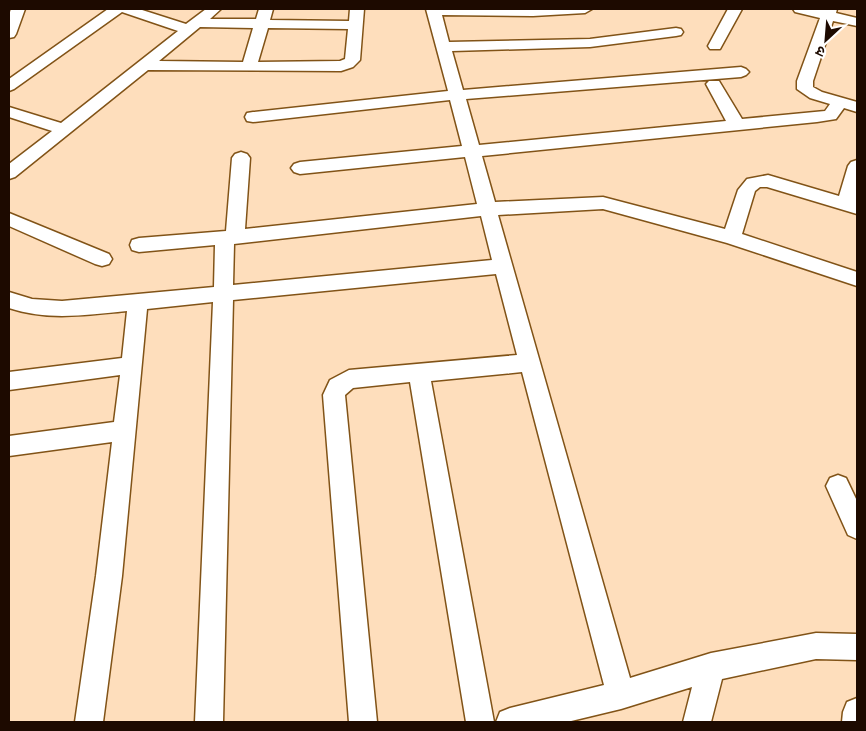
<svg xmlns="http://www.w3.org/2000/svg" width="866" height="731" viewBox="0 0 866 731" font-family="Jost,'Noto Sans Devanagari',sans-serif">
	<style>
		.lines { fill: none; stroke-linecap: round; stroke-linejoin: round }
		.minor-casing { stroke: #815317; stroke-width: 3 }
		.minor { fill: #fff; fill-rule: evenodd }
	</style>
	<rect width="100%" height="100%" fill="#fedebc"/>
	<g class="lines">
		<g class="minor-casing">
			<path id="minor" d="M11,9h14l-9,25 -2,3 -5,1v-23z
				M108,9h31l47,15 20,-15h15l-11,10h46l3,-10h14l-3,11 79,1 1,-12h14l-4,51 -7,7 -12,4 -193,-1 -133,107 -6,2v-15l43,-33 -43,-14v-10l52,16 117,-92 -56,-19 -108,77 -5,2v-12zM200,27l53,1 -10,34 -84,-1zM268,28l80,1 -3,30 -5,2 -82,1z
				M426,9h166l-7,4 -52,3 -91,-1 7,27 141,-3 86,-11 5,1 2,3 -2,3 -5,1 -86,11 -138,4 11,39 278,-23 5,2 3,3 -3,3 -5,2 -275,22 13,46 247,-24 -20,-37 3,-3h10l23,38 83,-8 5,-7 -20,-6 -13,-9v-8l23,-63 -25,-6 -2,-3h44l-1,4 21,5v8l-24,-5 -20,60v6l9,5 35,10v10l-13,-4 -8,11 -19,3 -335,34 13,46 108,-5 122,32 13,-39 9,-11 21,-4 71,21 9,-30 3,-4 6,-2 -1,41 1,13 -90,-27h-7l-5,4 -13,43 115,38v14l-130,-43 -124,-34 -105,6 132,463 81,-25 105,-20 41,1v26l-41,-1 -94,20 -11,43h-28l9,-35 -71,22 -54,13h-71l4,-10 10,-4 94,-23 -82,-313 -91,9 63,341h-28l-56,-340 -57,6 -8,7 32,327h-28l-26,-327 7,-15 19,-10 168,-15 -21,-81 -263,26 -10,422h-28l18,-420 -66,7 -25,267 -19,146h-28l21,-146 16,-134 -103,14v-20l105,-14 6,-47 -111,15v-18l113,-14 5,-47c-41,4 -79,10 -118,-3v-16l23,7 30,2 152,-14 1,-42 -76,7 -7,-2 -2,-5 2,-5 7,-2 87,-7 6,-73 3,-4 6,-2 6,2 3,4 -5,71 232,-25 -12,-47 -165,17 -6,-2 -3,-4 3,-4 6,-2 162,-16 -12,-46 -197,22 -6,-1 -2,-4 2,-4 6,-1 195,-21zM481,216l11,44 -259,25 1,-41z
				M728,9h14l-22,40h-10l-2,-3z
				M9,213l100,41 3,5 -3,5 -7,2 -7,-2 -86,-38z
				M838,475l8,3 11,23v38l-9,-4 -22,-49 4,-8z
				M857,698v24h-15l1,-10 4,-10z"/>
		</g>
		<use href="#minor" class="minor"/>
	</g>
	<rect width="866" height="731" fill="none" stroke="#1d0a00" stroke-width="20"/>
	<g transform="translate(826 40) rotate(206)" stroke="#ffffff" stroke-width="4" paint-order="stroke">
	<path d="M0-4L9 19L0 12L-9 19Z" fill="#1d0a00"/>
	<text y="-8" font-size="14" font-weight="bold" text-anchor="middle" fill="#1d0a00">उ</text>
	</g>
</svg>
